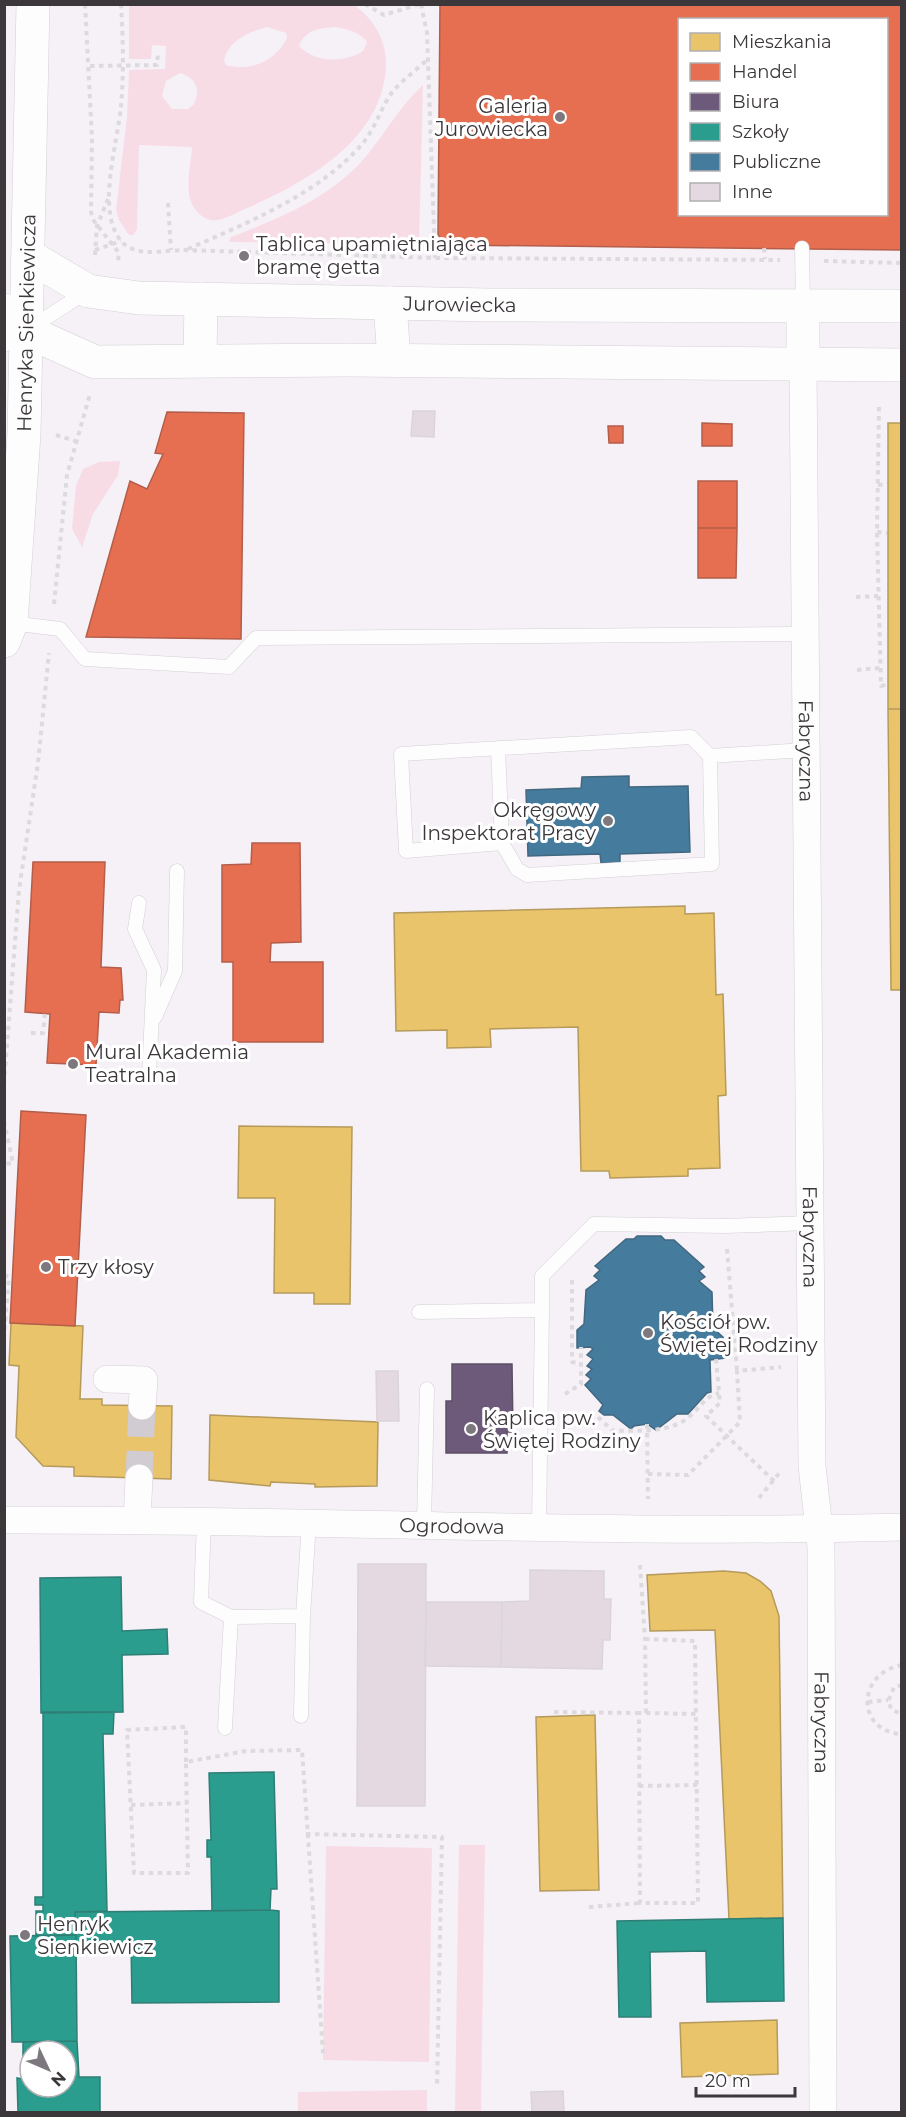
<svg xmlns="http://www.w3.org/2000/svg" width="906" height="2117" viewBox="0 0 906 2117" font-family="Montserrat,sans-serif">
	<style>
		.green { fill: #f8dce5; fill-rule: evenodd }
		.homes { fill: #e9c46a; stroke: #b59a5c; stroke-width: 1.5 }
		.shops { fill: #e76f51; stroke: #b35e4a; stroke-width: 1.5; fill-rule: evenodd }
		.offices { fill: #6d597a; stroke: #5e4f67; stroke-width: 1.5 }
		.schools { fill: #2a9d8f; stroke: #2f7e76; stroke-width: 1.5; fill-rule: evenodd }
		.public { fill: #457b9d; stroke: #426780; stroke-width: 1.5 }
		.building { fill: #e4d9e1; stroke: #dad5d9; stroke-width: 1.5 }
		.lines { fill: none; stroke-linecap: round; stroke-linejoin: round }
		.street-tunnel { stroke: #d1ccd1; stroke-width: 27; stroke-dasharray: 27 14; stroke-linecap: butt }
		.lane-casing { stroke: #d3cfd4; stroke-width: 15 }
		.street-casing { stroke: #d3cfd4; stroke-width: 28 }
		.secondary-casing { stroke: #d3cfd4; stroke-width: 34 }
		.path { stroke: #dcdadc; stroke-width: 4; stroke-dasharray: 4.5 4.5; stroke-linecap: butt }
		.lane { stroke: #fefdfe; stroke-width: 14 }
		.street { stroke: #fefdfe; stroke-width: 27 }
		.secondary { stroke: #fefdfe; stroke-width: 33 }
		.poi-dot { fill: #7c787d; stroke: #fff; stroke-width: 2 }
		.labels { text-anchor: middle; stroke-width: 6; stroke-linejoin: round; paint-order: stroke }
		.poi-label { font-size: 20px; fill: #3b373b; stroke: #fff; text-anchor: start }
		.street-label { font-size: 20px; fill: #3b373b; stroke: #fff }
	</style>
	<rect width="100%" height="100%" fill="#f6f1f7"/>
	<path class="green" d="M129,5h225c20,14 33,36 32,61 -3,72 -76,114 -134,140 -11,4 -23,12 -34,14 -8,2 -19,-4 -23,-11 -12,-15 -4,-45 -3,-62l-53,-2 -2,84 -4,6h-4l-10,-15 -3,-10 11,-93 2,-47 36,-1 1,-23 -14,-1 -1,14h-22zM267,27l19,6 1,5c-11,23 -37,34 -61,27l-2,-5c5,-20 25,-28 43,-33zM335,27c12,2 25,5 32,15l-4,9c-18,12 -48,12 -64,-5 6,-16 20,-18 36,-19zM180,73c16,5 21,16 14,31l-6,5h-16l-10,-13 4,-15z
		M423,85l-4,159 -190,-2 2,-5c52,-20 106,-42 140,-87 18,-23 31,-46 52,-65z
		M120,461l-2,14 -25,39 -11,33 -10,-18 4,-43 7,-17 16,-7z
		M459,1845h26l-4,267h-26z
		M326,1846l106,2 -3,214 -106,-2z
		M427,2090v22h-129v-20z"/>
	<path class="homes" d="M888,423h14v286h-14z
		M888,709h14v281h-11z
		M685,906v8l29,-1 2,82 7,-1 3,101 -8,1 2,72 -32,1v7l-78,2 -1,-7h-28l-3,-144 -88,2 1,18 -44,1v-18l-51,1 -2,-118z
		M239,1126l113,1 -2,177h-36v-11h-40l1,-95h-37z
		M11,1323l72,3 -3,73h22v6l70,1 -1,73 -97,-3v-9l-31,-1 -27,-29 3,-71 -10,-1z
		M210,1415l168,7 -1,64 -62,1v-3l-44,-2 -1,4 -61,-6z
		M724,1571l22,2 14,8 11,10 8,25 4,302 -54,1 -14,-289 -65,1 -3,-56z
		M595,1715l4,175 -59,1 -4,-174z
		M777,2020l1,54 -96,3 -2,-54z"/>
	<path class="shops" d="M440,4h462v246l-449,-5 -11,-3 -4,-8zM680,20h206v194h-206z
		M167,412l77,1 -3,226 -155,-2 44,-156 17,8 16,-35 -8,-1z
		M702,423l30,1v22h-30z
		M608,426h15v17h-14z
		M698,481h39v47h-39z
		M698,528h39l-1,50h-38z
		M252,843h48l1,99 -30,1 -1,19h53v80h-90v-80h-11v-97l29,-1z
		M33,862h72l-4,105 20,1 2,32h-3l-1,13 -20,-1 -3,53 -49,-2 3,-49 -25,-2z
		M21,1111l65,4 -11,211 -65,-3z"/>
	<path class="offices" d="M452,1364h60l1,68h-6v21h-61v-52h6z"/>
	<path class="schools" d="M121,1577l1,54 45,-2 1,25 -46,1 1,57 -82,1 -1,-135z
		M43,1712h71l-1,22h-10l4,177 -32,1 1,23 -40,1v-25h7v-6h-8v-8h8z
		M274,1772l3,117h-6l-1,21 -58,1 -1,-54h-4v-17h4l-2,-67z
		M270,1910l9,1v91l-147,1 -1,-61 -55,1 -1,-31z
		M783,1918l1,83 -77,1 -1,-51 -56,1 1,65h-32l-2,-96z
		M76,1935l1,106 -65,1 -2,-106z
		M77,2041l2,36h21v35h-82l-1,-34 6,1v-37zM30,2051h36v36h-36z"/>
	<path class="public" d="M629,776v11l59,-1 2,66 -70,2v9h-19l-1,-9 -72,2 -2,-66 55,-2 1,-11z
		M637,1236h24l4,4h9l30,27 -5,4 6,6 -6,4 13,11 1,36 10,9 2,21 -15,2 1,32 -4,1 -19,21h-11l-21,16 -9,-6 -13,2 -3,3 -18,-14h-9l-5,-4 4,-6 -18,-20 6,-6 -5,-4 6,-6 -5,-3 6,-7 -6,-4 6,-6 -3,-2 -13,1v-18l7,-6 2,-34 13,-10 -5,-4 6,-6 -5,-4 31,-27h8z"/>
	<path class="building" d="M413,411h22l-1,26 -23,-1z
		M376,1371h22l1,50h-22z
		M358,1564h68l-1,242h-68z
		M530,1570l74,1v28h7l-1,41h-7l-1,29 -101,-2 1,-65 28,-1z
		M426,1602h76l-1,65 -76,-1z
		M563,2091l1,21h-32l-1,-20z"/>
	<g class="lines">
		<path class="street-tunnel" d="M139,1478l3,-72"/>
		<g class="lane-casing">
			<path id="lane" d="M802,248l1,58
				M4,345l82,-53
				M11,623l49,6 25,30 144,8 27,-29 548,-4
				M498,748l4,95 -96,8 -5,-97 290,-17 19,19 95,-6
				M502,843l15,26 10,6 185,-11 -2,-108
				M139,903l-4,26 19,41 -5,106
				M155,1017l20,-46 2,-100
				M419,1312l123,-2v-34l52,-52 131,2 85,-3
				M204,1520l-3,82 30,15
				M424,1524l3,-135
				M539,1527l3,-217
				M301,1716l2,-100 6,-94
				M225,1728l6,-111 72,-1"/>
		</g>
		<g class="street-casing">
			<g id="street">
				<path id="s1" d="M803,363l9,1103 9,81 2,565"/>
				<path d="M107,1379l37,1 -2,26"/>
				<path id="s2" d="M4,1520c299,-1 599,15 898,7"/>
				<path d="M137,1520l2,-42"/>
			</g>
		</g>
		<g class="secondary-casing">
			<g id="secondary">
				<path id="s3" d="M29,256l59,35 51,7 349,7 414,1"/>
				<path d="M390,303l4,57"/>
				<path d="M4,310l22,21 69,31 252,-2 555,5"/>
				<path d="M200,360l1,-61"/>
				<path d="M803,363v-55"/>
				<path id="s4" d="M4,641l7,-18 13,-189 9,-430"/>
			</g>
		</g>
		<path class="path" d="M85,4l7,134 -1,74 3,9 25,32 -1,8
			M121,4c2,34 3,69 0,102 -3,36 -26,107 1,136 15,16 43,8 62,8l251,8 345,2
			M365,4l19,11 36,-11
			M421,4l6,29 8,225
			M90,66l67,-1 1,-13
			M168,203l3,47
			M764,248l1,11
			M188,249c59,-26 133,-56 175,-106 13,-16 19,-38 30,-52 10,-11 23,-21 34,-31
			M95,250l26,-9
			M95,255l2,-29 11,-27
			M824,261l78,2
			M879,407l-2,125 4,154 8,-2
			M56,435l19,6
			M878,485l9,-1
			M877,532l10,1
			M856,597l22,-1
			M54,604l13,-129 23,-81
			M857,670l23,-2
			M31,1033h12l2,-19
			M4,1084l15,-194 19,-127 11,-110
			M4,1121l9,42 -9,1
			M727,1249l10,122
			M4,1275l5,2 -5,59
			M572,1280v82l8,1
			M716,1359l4,44 -14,13 68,65
			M565,1394l16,-10v-37
			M598,1417l15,14c25,-1 57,3 77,-15 11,-9 14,-19 29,-23
			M647,1424l1,75
			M648,1474l40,1 52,-53 -3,-51 44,-4
			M759,1498l22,-27
			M640,1565l5,74
			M645,1639l50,2 3,262h-58l-1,-190h7z
			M902,1665c-46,8 -46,67 0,69
			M902,1685l-8,2 -6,15 4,8 10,4
			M868,1702l20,-2
			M554,1712l85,1
			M646,1713l50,1
			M186,1762v-35l-59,3 7,143h54l-2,-111 60,-11 56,-1 21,303
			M639,1786l58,-1
			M131,1805l56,-2
			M306,1834l136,3 -5,250
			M589,1907l51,-4"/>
		<use href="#lane" class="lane"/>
		<use href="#street" class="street"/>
		<use href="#secondary" class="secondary"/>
	</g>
	<g class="poi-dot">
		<circle cx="560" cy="117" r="6"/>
		<circle cx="244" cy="256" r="6"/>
		<circle cx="608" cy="821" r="6"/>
		<circle cx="73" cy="1064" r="6"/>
		<circle cx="46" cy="1267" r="6"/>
		<circle cx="648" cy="1333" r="6"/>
		<circle cx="471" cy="1429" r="6"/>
		<circle cx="25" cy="1935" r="6"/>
	</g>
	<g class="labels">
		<g class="poi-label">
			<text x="548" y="113" text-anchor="end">Galeria<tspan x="548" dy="23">Jurowiecka</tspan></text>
			<text x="256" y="251">Tablica upamiętniająca<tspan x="256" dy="23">bramę getta</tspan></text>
			<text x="596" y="817" text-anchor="end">Okręgowy<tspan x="596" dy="23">Inspektorat Pracy</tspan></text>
			<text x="85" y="1059">Mural Akademia<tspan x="85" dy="23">Teatralna</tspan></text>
			<text x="58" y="1274">Trzy kłosy</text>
			<text x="660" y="1329">Kościół pw.<tspan x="660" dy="23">Świętej Rodziny</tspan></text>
			<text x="483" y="1425">Kaplica pw.<tspan x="483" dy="23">Świętej Rodziny</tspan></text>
			<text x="37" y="1931">Henryk<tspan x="37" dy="23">Sienkiewicz</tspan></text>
		</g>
		<g class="street-label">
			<text dy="7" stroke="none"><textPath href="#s3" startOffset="441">Jurowiecka</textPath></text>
			<text dy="7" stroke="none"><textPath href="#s4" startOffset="320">Henryka Sienkiewicza</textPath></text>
			<text dy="7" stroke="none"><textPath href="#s1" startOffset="388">Fabryczna</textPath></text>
			<text dy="7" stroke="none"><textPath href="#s1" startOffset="874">Fabryczna</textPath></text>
			<text dy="7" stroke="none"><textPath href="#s2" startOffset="448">Ogrodowa</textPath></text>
			<text dy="7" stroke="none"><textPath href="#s1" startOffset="1360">Fabryczna</textPath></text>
		</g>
	</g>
	<rect width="906" height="2117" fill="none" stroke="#3b373b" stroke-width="12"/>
	<rect x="678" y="18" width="210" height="198" fill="#ffffff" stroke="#b1afb1" stroke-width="1.5"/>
	<rect x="690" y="33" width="30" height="18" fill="#e9c46a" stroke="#b1afb1" stroke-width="1.5"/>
	<text x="732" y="48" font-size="18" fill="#3b373b">Mieszkania</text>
	<rect x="690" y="63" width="30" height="18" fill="#e76f51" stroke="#b1afb1" stroke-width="1.5"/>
	<text x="732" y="78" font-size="18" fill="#3b373b">Handel</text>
	<rect x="690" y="93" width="30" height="18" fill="#6d597a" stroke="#b1afb1" stroke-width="1.5"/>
	<text x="732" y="108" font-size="18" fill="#3b373b">Biura</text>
	<rect x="690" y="123" width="30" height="18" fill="#2a9d8f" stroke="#b1afb1" stroke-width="1.5"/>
	<text x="732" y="138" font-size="18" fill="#3b373b">Szkoły</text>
	<rect x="690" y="153" width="30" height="18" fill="#457b9d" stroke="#b1afb1" stroke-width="1.5"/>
	<text x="732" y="168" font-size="18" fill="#3b373b">Publiczne</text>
	<rect x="690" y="183" width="30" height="18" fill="#e4d9e1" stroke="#b1afb1" stroke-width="1.5"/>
	<text x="732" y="198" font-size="18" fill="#3b373b">Inne</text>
	<g transform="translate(48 2069) rotate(134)"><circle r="28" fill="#ffffff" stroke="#b1afb1" stroke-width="1.5"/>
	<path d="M0-4.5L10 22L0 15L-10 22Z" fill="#7c787d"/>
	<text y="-9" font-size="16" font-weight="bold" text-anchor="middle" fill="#3b373b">N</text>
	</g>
	<path d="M696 2087v9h99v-9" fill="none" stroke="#3b373b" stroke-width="3"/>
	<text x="705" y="2087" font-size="18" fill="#3b373b" stroke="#ffffff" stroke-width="4.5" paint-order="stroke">20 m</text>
</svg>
